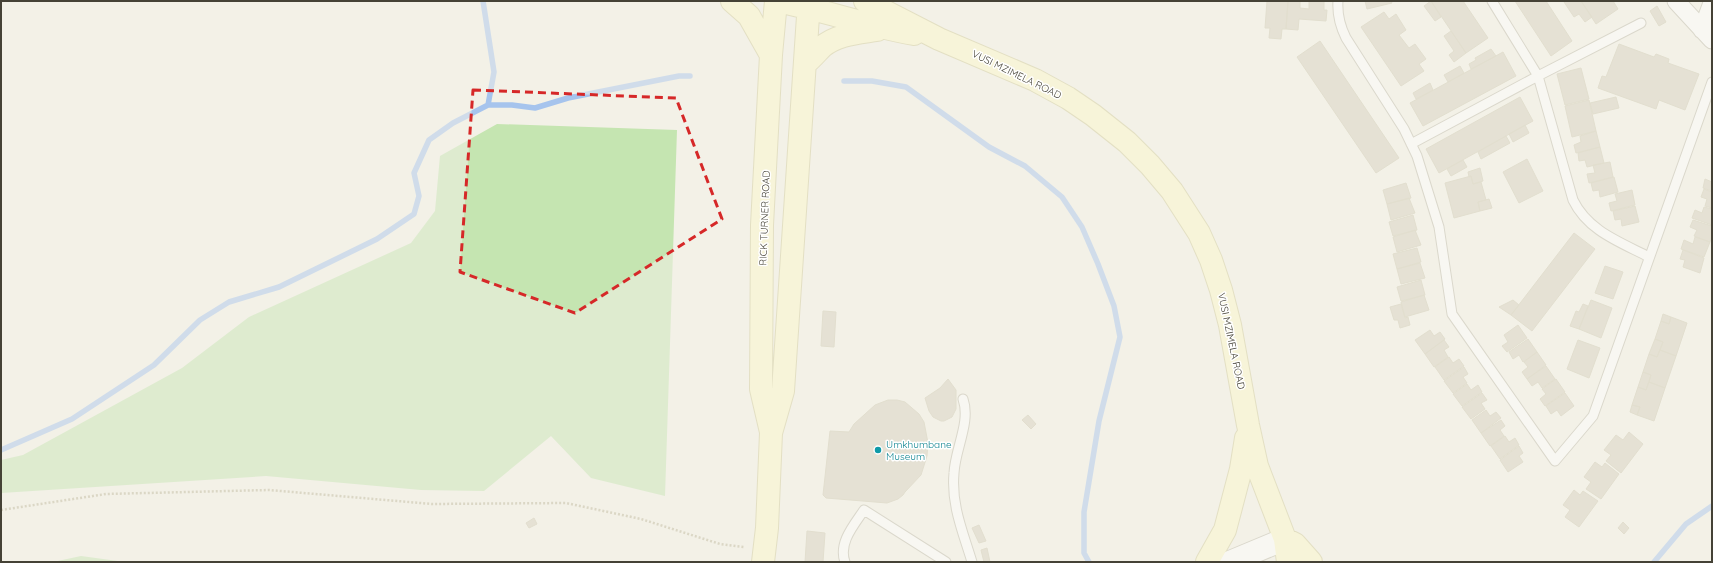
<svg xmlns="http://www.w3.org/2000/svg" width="1713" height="563" viewBox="0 0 1713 563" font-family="Quicksand,sans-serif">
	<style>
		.green { fill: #c5e5b1 }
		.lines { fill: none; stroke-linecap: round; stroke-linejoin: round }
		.stream { stroke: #a6c4ed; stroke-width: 5.5 }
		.building { fill: #d4cfbd; stroke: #cec8b0 }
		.service-casing { stroke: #bebaaa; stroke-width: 11 }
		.minor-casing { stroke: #bebaaa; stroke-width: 19 }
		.tertiary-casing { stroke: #bebaaa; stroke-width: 24 }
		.secondary-casing { stroke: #d1cb98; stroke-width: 24 }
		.path { stroke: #bfb89c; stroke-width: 2.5; stroke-dasharray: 2 2; stroke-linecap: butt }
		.service { stroke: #fff; stroke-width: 9 }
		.minor { stroke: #fff; stroke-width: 17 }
		.tertiary { stroke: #fff; stroke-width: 22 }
		.secondary { stroke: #fcf8c7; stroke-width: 22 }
		.marked { fill: none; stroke: #d62828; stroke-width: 3; stroke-dasharray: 8 5; stroke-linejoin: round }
		.culture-dot { fill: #0f9aa8; stroke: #fff; stroke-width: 1.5 }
		.labels { text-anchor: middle; stroke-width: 3; stroke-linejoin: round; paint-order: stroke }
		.street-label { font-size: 10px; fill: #454236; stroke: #fff }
		.culture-label { font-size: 10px; fill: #0d838f; stroke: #fff; text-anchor: start }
	</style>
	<rect width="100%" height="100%" fill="#f3f1e7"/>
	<path class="green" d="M497,124l180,6 -12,366 -74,-18 -40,-42 -67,55 -63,-1 -155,-14 -265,17v-33l22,-5 159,-87 67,-51 162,-74 24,-32 5,-55z
		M81,556l44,6h-72z"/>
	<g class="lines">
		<path class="stream" d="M844,81h28l34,6 83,60 36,19 37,31 20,30 16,37 16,42 6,31 -21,84 -15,91v41l5,9
			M488,105h24l23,3 33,-10 111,-22h11
			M1,450l71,-31 82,-54 46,-45 29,-18 50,-15 98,-48 37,-25 5,-18 -5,-23 15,-33 24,-17 35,-18 6,-33 -11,-71
			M1654,562l32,-38 26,-18"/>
	</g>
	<path class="building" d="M1267,1h21l-2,28h-4l-1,10 -12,-1 1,-10h-5z
		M1288,1h12v7l9,1v-8h15v9h3l-1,11 -27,-2 -1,11 -12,-1z
		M1365,1h26l1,2 -25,6z
		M1431,1l10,16 -6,4 -11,-15z
		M1431,1h32l25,37 -22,15z
		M1515,1h31l26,40 -21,15z
		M1567,1h14l11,16 -7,5 -6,-8 -5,3 -10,-15z
		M1581,1h32l5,8 -22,15z
		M1657,6l9,16 -7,4 -9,-15z
		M1384,12l5,7 7,-5 10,16 -7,5 10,13 6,-4 11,15 -7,5 5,7 -23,15 -40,-59z
		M1451,31l15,22 -12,9 -5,-7 5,-4 -10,-15z
		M1320,41l79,117 -23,15 -79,-116z
		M1619,44l35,13 2,-3 13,5 -1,4 31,11 -14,36 -26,-10 -3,9 -58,-21 4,-12 4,1z
		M1491,49l5,7 -25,13 -2,-5 7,-4 -1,-2z
		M1503,52l13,24 -93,50 -13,-23z
		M1460,66l4,7 -16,9 -4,-7z
		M1581,68l8,31 -24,6 -8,-31z
		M1430,83l3,7 -17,9 -3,-6z
		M1520,97l13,24 -94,52 -13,-24z
		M1616,97l3,11 -26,6 -3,-11z
		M1589,100l7,31 -24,6 -7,-31z
		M1525,125l4,8 -16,9 -4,-8z
		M1596,131l4,16 -24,6 -2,-8 7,-3 -1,-6z
		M1506,136l4,7 -29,16 -3,-7z
		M1600,147l4,16 -17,4 -2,-7 -6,1 -1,-8z
		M1527,159l16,32 -24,12 -16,-31z
		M1463,160l4,7 -16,9 -4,-7z
		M1610,162l3,15 -24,6 -2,-9 8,-1 -2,-8z
		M1480,168l3,13 -10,3 -2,-8 -2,1 -1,-5z
		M1471,176l2,8 8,-2 5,18 -8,2 2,9 -26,7 -9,-35z
		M1614,177l4,15 -18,5 -1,-7 -6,1 -2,-8z
		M1705,179l7,3v9l-9,-3z
		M1406,183l5,15 -24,6 -4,-14z
		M1704,189l8,3v16l-7,-2 2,-7 -6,-2z
		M1632,190l3,15 -24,6 -2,-8 8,-2 -2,-7z
		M1409,198l6,15 -24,7 -4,-16z
		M1489,199l3,9 -12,3 -2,-9z
		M1635,206l4,16 -17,4 -1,-7 -6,1 -2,-9z
		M1704,207l8,2v16l-20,-7 3,-8 7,3z
		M1413,215l4,15 -24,6 -4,-14z
		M1693,220l19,6v9l-2,7 -16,-6 3,-6 -7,-3z
		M1415,230l6,15 -24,7 -4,-15z
		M1574,233l21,16 -63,82 -21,-16z
		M1695,237l15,5 -6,15 -23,-8 3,-9 9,4z
		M1417,248l4,14 -24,7 -4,-15z
		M1683,250l21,8 -4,15 -17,-6 2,-7 -5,-1z
		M1420,263l5,15 -24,6 -4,-15z
		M1605,266l18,6 -10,27 -18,-6z
		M1421,280l4,15 -24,6 -4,-14z
		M1424,295l5,15 -24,7 -4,-15z
		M1513,300l6,5 -8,10 -12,-8z
		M1591,300l21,8 -11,30 -22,-9z
		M1401,304l4,14 3,-1 2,8 -10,3 -2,-8h-4l-4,-13z
		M1583,304l5,2 -9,23 -9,-3 6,-15 3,1z
		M823,311l13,1 -2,35 -13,-1z
		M1663,314l8,3 -2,7 -8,-3z
		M1671,317l16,6 -11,33 -16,-6 3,-8 -8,-3 6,-18 8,3z
		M1518,325l9,13 -20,14 -5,-6 6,-4 -4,-7z
		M1430,330l4,6 6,-4 5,7 -20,15 -10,-14z
		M1528,339l9,13 -14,10 -4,-7 -6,4 -4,-7z
		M1655,339l8,3 -6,15 -8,-3z
		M1444,340l5,7 -5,3 4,7 -14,10 -9,-13z
		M1578,340l22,8 -11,30 -22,-9z
		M1660,350l16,6 -11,32 -16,-6 2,-7 -8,-3 6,-18 8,3z
		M1537,352l9,13 -19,14 -5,-7 6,-5 -4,-5z
		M1449,357l4,6 6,-4 5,7 -20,14 -9,-13z
		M1546,366l9,13 -13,9 -4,-6 -6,4 -5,-7z
		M1464,367l4,7 -5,3 4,6 -14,10 -9,-12z
		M1643,372l8,3 -5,15 -8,-3z
		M948,379l8,11v19l-4,8 -8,4h-3l-8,-4 -4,-6 -4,-13 15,-10z
		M1556,379l9,13 -20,14 -5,-7 6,-5 -4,-5z
		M1649,382l16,6 -11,33 -17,-6 3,-8 -8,-2 6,-18 8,3z
		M1467,384l4,6 7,-5 4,7 -20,14 -9,-12z
		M1482,393l5,7 -6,3 4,6 -14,10 -9,-12z
		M1565,393l9,13 -13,10 -4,-6 -6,4 -5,-8z
		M888,400h9l8,2 14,12 5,8 4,21 -1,13 -6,19 -16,17 -2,3 -5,4 -11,4 -61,-5 -3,-3 7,-64 19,1 5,-8 21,-19z
		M1632,405l8,2 -3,8 -7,-3z
		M1486,410l4,6 6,-4 5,6 -20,15 -9,-13z
		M1028,415l8,9 -5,5 -9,-9z
		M1501,420l4,6 -5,4 4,6 -14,10 -9,-13z
		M1629,432l14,12 -22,29 -15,-12 5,-6 -7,-5 12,-15 7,5z
		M1505,436l4,6 6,-4 4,7 -19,14 -9,-13z
		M1519,446l4,7 -4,3 4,6 -15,10 -8,-12z
		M1595,462l7,5 3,-4 14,11 -18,25 -15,-10 5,-7 -7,-5z
		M1574,490l6,5 3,-4 15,10 -19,26 -14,-10 5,-7 -7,-5z
		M534,518l3,6 -8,4 -3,-5z
		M1623,522l6,6 -5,6 -6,-6z
		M979,525l7,16 -7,2 -7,-15z
		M807,531l18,2 -2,29h-18z
		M987,548l3,14h-6l-3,-12z"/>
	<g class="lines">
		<g class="service-casing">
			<path id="service" d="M1338,1c-1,14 2,25 8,37l58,91 13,27 22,71 13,87 103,147 38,-45 119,-334
				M1492,1l46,75 35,124c15,31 47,42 76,57
				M1411,144l127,-68 103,-53
				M963,399c8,23 -8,50 -9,74 -3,32 9,59 18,89
				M845,562c-7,-19 9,-37 19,-52l82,52"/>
		</g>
		<g class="minor-casing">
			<path id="minor" d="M1676,1l36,39
				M1702,30l10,-27"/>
		</g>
		<g class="tertiary-casing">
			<path id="tertiary" d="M1230,562l55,-23"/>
		</g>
		<g class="secondary-casing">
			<path id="secondary" d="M732,1l17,15 22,39
				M776,1c47,9 92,25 138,33
				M865,1l74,38 96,41 33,18 25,17 34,27 23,23 22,26 27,42 12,27 10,30 9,35 18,100 9,41 28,73 3,23
				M806,63c6,-5 11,-11 16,-16 15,-13 37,-14 55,-17
				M771,432l-10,-43 1,-164 9,-170 5,-54
				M1285,539l10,5 16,18
				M763,562l4,-34 4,-95 12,-42 26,-390
				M1207,562l18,-32 16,-61 5,-31"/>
		</g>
		<path class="path" d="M1,510l105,-16 163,-4 163,14 134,-1 75,16 79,25 24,3"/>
		<use href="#service" class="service"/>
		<use href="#minor" class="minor"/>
		<use href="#tertiary" class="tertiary"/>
		<use href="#secondary" class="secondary"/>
	</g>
	<path d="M0 0H1713V563H0ZM473,90l203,8 46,121 -147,94 -115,-41z" fill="#f3f1e7" fill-opacity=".55" fill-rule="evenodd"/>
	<path class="marked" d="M473,90l203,8 46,121 -147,94 -115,-41z"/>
	<circle class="culture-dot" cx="878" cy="450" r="4"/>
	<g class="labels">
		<g class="street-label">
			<text transform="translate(1017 74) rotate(26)" y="4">VUSI MZIMELA ROAD</text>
			<text transform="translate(764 218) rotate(-88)" y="4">RICK TURNER ROAD</text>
			<text transform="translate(1232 341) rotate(78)" y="4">VUSI MZIMELA ROAD</text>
		</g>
		<g class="culture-label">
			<text x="886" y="448">Umkhumbane<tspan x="886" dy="12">Museum</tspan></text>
		</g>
	</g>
	<rect width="1713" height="563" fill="none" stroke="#454236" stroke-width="4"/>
</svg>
